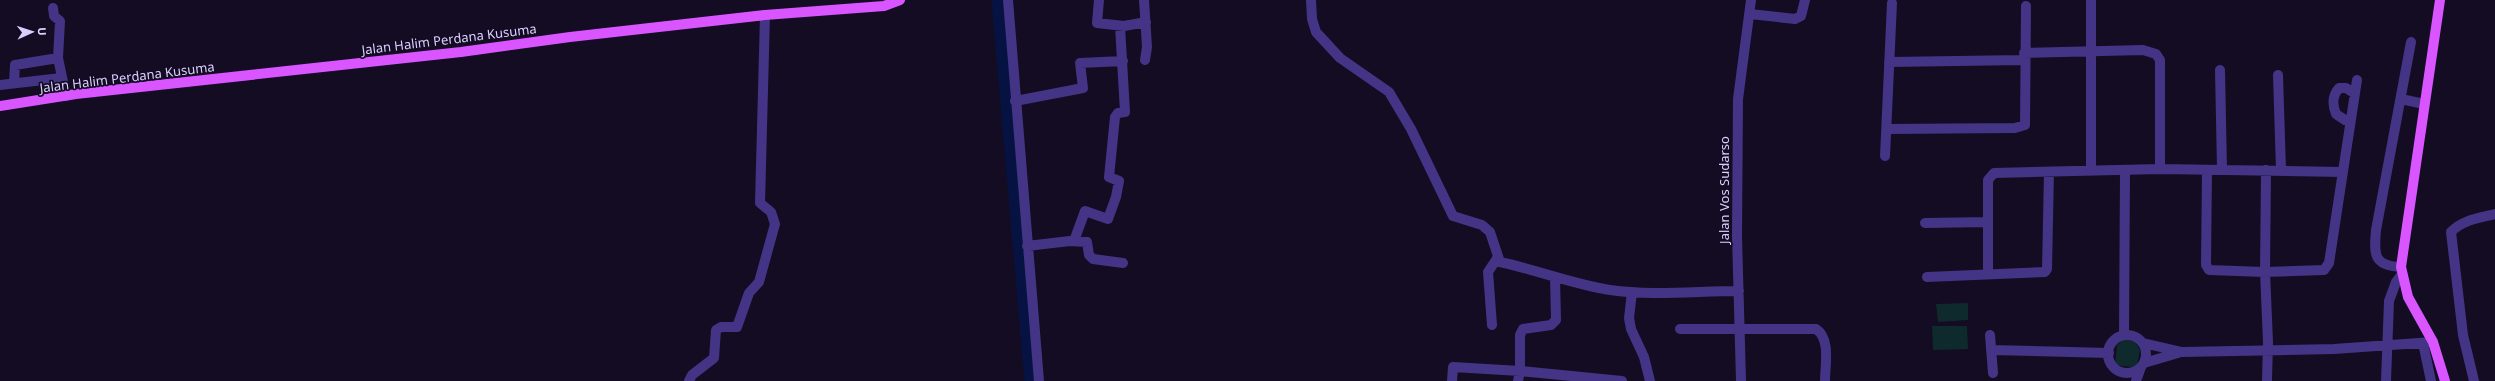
<svg xmlns="http://www.w3.org/2000/svg" width="2495" height="381" viewBox="0 0 2495 381" font-family="'Noto Sans',sans-serif">
	<style>
		.green { fill: #0f2a2d }
		.lines { fill: none; stroke-linecap: round; stroke-linejoin: round }
		.river { stroke: #061342; stroke-width: 17 }
		.minor { stroke: #433485; stroke-width: 10 }
		.major { stroke: #d855ff; stroke-width: 10 }
		.labels { text-anchor: middle; stroke-width: 3.5; stroke-linejoin: round; paint-order: stroke }
		.street-label { font-size: 13px; fill: #dbceff; stroke: #130c23 }
	</style>
	<rect width="100%" height="100%" fill="#130c23"/>
	<path class="green" d="M1968,303v17l-30,2 -2,-18z
		M1932,326h35l1,23 -35,1z
		M2124,339l11,3 5,8 -3,15 -5,2 -17,-2 2,-20z"/>
	<g class="lines">
		<path class="river" d="M1000,0l33,381"/>
		<path class="minor" d="M1008,0l31,381
			M1099,0l-2,23 27,3 22,-4
			M1144,0l3,47 -2,13
			M1311,0l1,19 4,13 24,26 49,34 22,37 42,87 29,9 8,7 10,30c37,8 72,22 110,28 42,6 87,1 129,1
			M53,8l1,8 6,5 -2,37 8,38
			M1750,14l45,5 6,-3 4,-16
			M2024,53l119,-3 13,4 4,6v109
			M1889,62l135,-2
			M2220,70l2,100
			M2278,75l3,95
			M14,83l1,-18 43,-7
			M0,85l61,-7
			M2401,99l23,5
			M1015,101l68,-13 -3,-25 43,-2
			M2350,120h-5l-9,-6c-4,-10 -4,-18 3,-26h7l8,5
			M1888,129l127,-1 10,-3 1,-119
			M1885,156l7,-153
			M2091,170v-170
			M2207,170l-1,95 3,5 56,2 59,-2 5,-7 28,-183
			M2266,170l-1,102 3,70 -1,39
			M1925,223l63,-1
			M1074,241l11,-30 23,8 8,-22 3,-16 -10,-4 6,-60 3,-4 7,-1 -5,-86
			M1027,246l43,-5 17,1 2,13 4,4 30,4
			M2401,267c-28,-1 -27,-13 -25,-37l35,-188
			M1988,274v-94l6,-7 166,-4 182,3
			M1927,277l118,-5 2,-3 2,-97
			M1555,278l1,42 -5,5 -28,4 -3,6v36l102,10
			M1632,292l-3,26 2,11 13,28 6,24
			M1492,325l-4,-53 10,-15
			M1680,329h136c15,10 9,36 9,52
			M1990,335l3,38
			M2124,335l1,-164
			M2108 354a19 19 0 1 1 38 0a19 19 0 1 1-38 0Z
			M2143,343l39,9 152,-3 99,-7
			M2423,343l8,38
			M1991,350l118,3
			M2144,363l34,-10
			M689,381l3,-6 22,-17 2,-28 5,-3h16l12,-34 10,-11 16,-58 -4,-12 -11,-9 5,-188
			M1452,381l1,-14 67,4 -2,10
			M1741,381l-4,-145 1,-137 13,-99
			M2136,381l5,-14
			M2386,381l3,-80 7,-19 6,-8
			M2474,381l-11,-46 -12,-103c11,-12 28,-14 44,-18"/>
		<path class="major" d="M2440,0l-39,267 7,30 25,45 12,39
			M0,106l76,-12 385,-42 109,-15 195,-22 119,-9 16,-6"/>
	</g>
	<g class="labels">
		<g class="street-label">
			<text transform="translate(449 39) rotate(-7)" y="5">Jalan Halim Perdana Kusuma</text>
			<text transform="translate(127 77) rotate(-7)" y="5">Jalan Halim Perdana Kusuma</text>
			<text transform="translate(1724 190) rotate(-90)" y="5">Jalan Vos Sudarso</text>
		</g>
	</g>
	<g transform="translate(32 32) rotate(87)" stroke="#130c23" stroke-width="3" paint-order="stroke">
	<path d="M0-3L7 15L0 10L-7 15Z" fill="#dbceff"/>
	<text y="-6" font-size="11" font-weight="bold" text-anchor="middle" fill="#dbceff">U</text>
	</g>
</svg>
